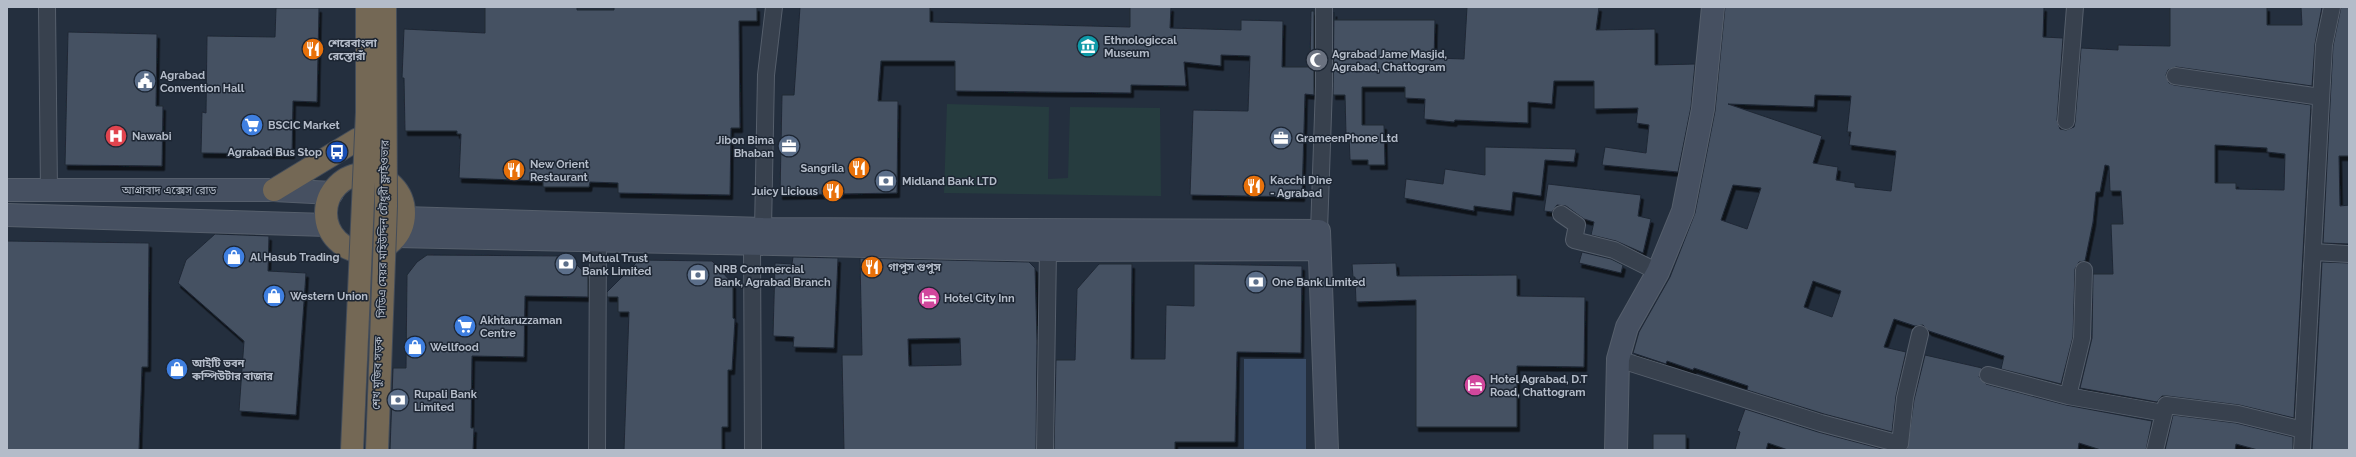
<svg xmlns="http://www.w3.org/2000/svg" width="2356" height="457" viewBox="0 0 2356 457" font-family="Raleway,'Noto Sans Bengali',sans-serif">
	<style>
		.green { fill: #263c3f }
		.water { fill: #394c67 }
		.building { fill: #455162; stroke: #1f2835; fill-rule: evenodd; filter: url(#shadow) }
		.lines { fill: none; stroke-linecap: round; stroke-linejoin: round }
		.street-casing { stroke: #565f6c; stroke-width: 18 }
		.secondary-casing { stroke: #565f6c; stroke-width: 24 }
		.highway-casing { stroke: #434c59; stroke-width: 24 }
		.street { stroke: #38414e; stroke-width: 16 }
		.secondary { stroke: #465061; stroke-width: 22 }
		.highway { stroke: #746855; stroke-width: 22 }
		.highway-bridge-casing { stroke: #434c59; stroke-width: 24; stroke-linecap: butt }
		.highway-bridge { stroke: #746855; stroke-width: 22 }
		.labels { text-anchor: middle; stroke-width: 3; stroke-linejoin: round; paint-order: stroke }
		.poi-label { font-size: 11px; font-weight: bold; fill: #b4bcc9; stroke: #1d2633; text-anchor: start }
		.street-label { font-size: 11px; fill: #b4bcc9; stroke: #1d2633 }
	</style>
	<defs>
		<filter id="shadow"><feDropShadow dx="2.5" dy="4.5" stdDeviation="0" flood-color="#0009"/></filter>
	</defs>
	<rect width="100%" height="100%" fill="#242f3e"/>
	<path class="green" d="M947,104l102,3 -1,72 20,-1 2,-71 90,1 1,88 -217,-3z"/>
	<path class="water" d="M1244,359h62v91h-62z"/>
	<path class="building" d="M485,7h92v3h37v-3h143v14h-18l1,107h-9l-1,67 -112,-2v-10l-28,-1 -1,5h-46v-6l-84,-3 2,-44h-4v-3h-52l-1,-53h-2l2,-49 81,4z
		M800,7h130v15l200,5v-20h41l-1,21 71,2v-10l42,1 -1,46h28l1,-56h3v84l-9,-1 -3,103 -112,-2 3,-85 55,1 2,-55 -29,-1v11l-37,-4 2,24 -55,-1v8l-176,-2v-30h-74l-3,40h20l-1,92 -117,2 2,-100h12z
		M1467,7h132l-3,23 59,-1v36l40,-1 -4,43 -13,65 -76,-7 3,-18 41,6 3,-28 -13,-2 2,-15 -44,1v-28h-40l-2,23 -24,-2v21l-73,-3 -1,2 -30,-3 1,-20 -20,-1v-11h-43v38h22l1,40h-17v-5h-18l-1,-27 -3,1 -1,-39h-12l1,-83v8h101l-1,38 30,1z
		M1725,7h319l-1,30 20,1 -6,82 3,9 6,1 8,-3 1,-5 6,-74 37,2v-5l52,1v-39h97v18h35l-1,-18h21l-7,37 -3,42 -136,-19 -8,3 -2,5 3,8 5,2 137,20 -17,313 -55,-13 -72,-9h-5l-5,6 -77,-14 12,-50 1,-64h20l-2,-50h12l-2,-33h-11l-1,-25 -4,-1 -5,27h-4l-3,30 -8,39 -6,1 -4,7 -2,68 -12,47 -60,-15 3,-13 -75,-25 -6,-6 -8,1 -21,-7 -10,28 22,5 -10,44 -4,36 -68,-18 -77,-24 1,-4 -54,-18 -1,2 -26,-9 -1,3 -33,-11 6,-21 31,-55 25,-64 20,-102zM1815,95l36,1 -4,36h4l-2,13 47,6 -5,40 -36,-4v-4l-19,-3 2,-13 -25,-4 9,-27 -94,-32 86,3zM2215,145l52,3v4l18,2 -1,36 -48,-1v-6h-21zM1733,185l28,3 -14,41 -26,-9zM1813,281l28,10 -9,26 -28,-10z
		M2341,7h8v149h-10l1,50 9,-1v39l-26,-1 10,-197z
		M276,8h43l-2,94 -24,-1 -1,53 -91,-1 1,-41 4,1 1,-77 68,1z
		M68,32l89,2 -1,72h7l-1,60 -97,-1z
		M1485,147l91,2 -2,13 -29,-2 -4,36 -28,-4 -2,19 -37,-5v5l-70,-13 2,-19 37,5 2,-15 40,6z
		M1548,184l93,11 -3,21 13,3 -8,34 -27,-12 -25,-6 3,-13 -10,-3 -18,-13 -9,-1 -5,7 -8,-1z
		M215,234l54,2 -1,35 38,2 -10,142 -57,-4 5,-70 -66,-58 8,-23z
		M7,241l142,2 -1,124h-6l-3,83h-132z
		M1582,252l29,7 12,6 -2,8 -42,-10z
		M427,255l141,1 20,20v21l-63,-1 -1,61 -52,-1 -1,72h3l-1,22h-83l3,-82h13l1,-93 10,-13z
		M793,257l45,1 -4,90 -41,-1 1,-10 -21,-1 2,-73 17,1z
		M860,258l169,4 6,6 2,73 -1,109h-192l-2,-95h20zM960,338l1,27 -52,1 -1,-27z
		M639,260l73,1 21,23v34l2,1 -3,51h-4v57h-6v23h-98l5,-138h-11v-15h-11v-5z
		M2322,262l27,1v187h-37z
		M1396,263l1,13 120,-1v21l68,1 -1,70 -67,-1v61h-101v-127l-60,2 -1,-25h-2l-1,-13z
		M1099,264h33l-1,95h34l1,-54 28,1v-42l108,2 -1,87 -64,-1 -2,90h-60v8h-121l2,-90h19l2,-71z
		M1925,355l57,13 -3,9 7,7 80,21 86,16 -6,29h-45l-22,-7 -1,7h-171l7,-50z
		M1745,409l73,23 68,18h-98l-20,-7 -2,7h-31l5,-18 -3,-1z
		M2173,415l63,8 57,14v13h-35l-22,-6 -1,6h-70z
		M1653,434h33v16h-33z"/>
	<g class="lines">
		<g class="street-casing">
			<path id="street" d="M47,7l2,183
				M2175,76l146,21
				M2066,121l9,-114
				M1561,214l16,11 -3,15 40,10 44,22
				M763,229l3,-154 8,-68
				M1319,231l5,-145v-79
				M752,244l1,206
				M2313,252l36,2
				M1618,359l203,64 79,21 5,-46 15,-64
				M1988,375l80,21 96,17 2,-8 72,9 65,16
				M2068,396l14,-58 2,-68
				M597,450l1,-210
				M1045,450l3,-200
				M2155,450l9,-37
				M2302,450l22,-405 8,-38"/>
		</g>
		<g class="secondary-casing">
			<path id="secondary" d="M7,190h267l58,3
				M7,215l320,10
				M404,218l359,11 556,2 8,219
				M397,236l651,14 271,-1
				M1616,450l2,-91 9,-32 31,-55 25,-61 20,-102 10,-102"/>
		</g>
		<g class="highway-casing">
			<path id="highway" d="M326 213a39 39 0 1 1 78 0a39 39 0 1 1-78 0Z
				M274,190l84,-51"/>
		</g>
		<use href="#street" class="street"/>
		<use href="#secondary" class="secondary"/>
		<use href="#highway" class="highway"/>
		<g class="highway-bridge-casing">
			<path id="highway-bridge" d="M352,450l15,-338v-105
				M377,450l9,-244 -1,-199"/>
		</g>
		<use href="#highway-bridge" class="highway-bridge"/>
	</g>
	<defs>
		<g id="museum-disc" transform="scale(1.15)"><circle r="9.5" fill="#0f9aa8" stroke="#1d2633"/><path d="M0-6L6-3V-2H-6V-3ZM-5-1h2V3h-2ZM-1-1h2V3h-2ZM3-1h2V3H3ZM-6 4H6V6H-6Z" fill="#fff"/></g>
		<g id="restaurant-disc" transform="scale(1.15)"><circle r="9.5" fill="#e8710a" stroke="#1d2633"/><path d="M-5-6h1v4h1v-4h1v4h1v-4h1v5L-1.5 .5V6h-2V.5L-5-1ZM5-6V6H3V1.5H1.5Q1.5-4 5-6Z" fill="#fff"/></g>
		<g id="mosque-disc" transform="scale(1.15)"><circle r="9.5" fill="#6b7280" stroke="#1d2633"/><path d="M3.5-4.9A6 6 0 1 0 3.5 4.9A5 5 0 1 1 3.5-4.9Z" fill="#fff"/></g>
		<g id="civic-disc" transform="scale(1.15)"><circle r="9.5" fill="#5c6f8a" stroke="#1d2633"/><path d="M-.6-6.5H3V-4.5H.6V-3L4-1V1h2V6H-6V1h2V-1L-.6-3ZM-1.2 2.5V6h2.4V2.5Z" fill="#fff"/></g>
		<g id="supermarket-disc" transform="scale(1.15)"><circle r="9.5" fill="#3f7fe0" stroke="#1d2633"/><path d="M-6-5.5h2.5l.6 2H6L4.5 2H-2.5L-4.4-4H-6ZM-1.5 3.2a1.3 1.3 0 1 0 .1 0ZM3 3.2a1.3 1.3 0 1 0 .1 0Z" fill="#fff"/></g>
		<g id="hospital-disc" transform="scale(1.15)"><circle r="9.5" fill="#e0444e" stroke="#1d2633"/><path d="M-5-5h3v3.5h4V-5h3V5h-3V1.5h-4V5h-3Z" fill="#fff"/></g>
		<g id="office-disc" transform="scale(1.15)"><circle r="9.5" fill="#5c6f8a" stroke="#1d2633"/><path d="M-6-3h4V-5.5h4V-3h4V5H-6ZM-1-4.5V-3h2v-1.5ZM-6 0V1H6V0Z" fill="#fff"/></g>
		<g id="bus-disc" transform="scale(1.15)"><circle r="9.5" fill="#1a4fb4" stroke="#1d2633"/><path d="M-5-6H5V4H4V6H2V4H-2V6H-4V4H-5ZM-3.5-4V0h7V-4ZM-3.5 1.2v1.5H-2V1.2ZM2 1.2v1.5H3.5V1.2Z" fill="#fff"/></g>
		<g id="bank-disc" transform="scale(1.15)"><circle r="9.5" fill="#5c6f8a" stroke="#1d2633"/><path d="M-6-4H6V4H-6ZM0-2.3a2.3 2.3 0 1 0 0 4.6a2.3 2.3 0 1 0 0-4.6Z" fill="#fff"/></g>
		<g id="shop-disc" transform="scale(1.15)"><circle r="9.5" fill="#3f7fe0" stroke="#1d2633"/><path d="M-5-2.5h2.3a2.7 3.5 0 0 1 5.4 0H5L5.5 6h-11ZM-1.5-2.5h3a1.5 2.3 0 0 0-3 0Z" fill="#fff"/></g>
		<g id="hotel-disc" transform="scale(1.15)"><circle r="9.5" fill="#d1479c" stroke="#1d2633"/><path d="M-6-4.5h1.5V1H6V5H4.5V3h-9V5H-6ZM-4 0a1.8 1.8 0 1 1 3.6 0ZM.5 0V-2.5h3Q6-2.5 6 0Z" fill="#fff"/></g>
	</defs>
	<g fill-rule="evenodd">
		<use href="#museum-disc" x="1088" y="46"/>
		<use href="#restaurant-disc" x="313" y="49"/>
		<use href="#mosque-disc" x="1317" y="60"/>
		<use href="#civic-disc" x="145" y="81"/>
		<use href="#supermarket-disc" x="252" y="125"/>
		<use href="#hospital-disc" x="116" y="136"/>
		<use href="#office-disc" x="1281" y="138"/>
		<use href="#office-disc" x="789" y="146"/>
		<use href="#bus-disc" x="337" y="152"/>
		<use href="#restaurant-disc" x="859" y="168"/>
		<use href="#restaurant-disc" x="514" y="170"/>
		<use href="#bank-disc" x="886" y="181"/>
		<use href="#restaurant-disc" x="1254" y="186"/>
		<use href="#restaurant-disc" x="833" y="191"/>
		<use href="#shop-disc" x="234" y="257"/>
		<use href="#bank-disc" x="566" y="264"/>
		<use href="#restaurant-disc" x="872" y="267"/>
		<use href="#bank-disc" x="698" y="275"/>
		<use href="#bank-disc" x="1256" y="282"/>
		<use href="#shop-disc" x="274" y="296"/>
		<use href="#hotel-disc" x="929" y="298"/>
		<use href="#supermarket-disc" x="465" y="326"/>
		<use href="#shop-disc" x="415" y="347"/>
		<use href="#shop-disc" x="177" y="369"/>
		<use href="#hotel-disc" x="1475" y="385"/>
		<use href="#bank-disc" x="398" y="400"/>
	</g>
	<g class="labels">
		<g class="poi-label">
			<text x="1104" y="44">Ethnologiccal<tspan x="1104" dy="13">Museum</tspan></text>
			<text x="328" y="47">শেরেবাংলা<tspan x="328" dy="13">রেস্তোরাঁ</tspan></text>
			<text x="1332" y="58">Agrabad Jame Masjid,<tspan x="1332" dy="13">Agrabad, Chattogram</tspan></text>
			<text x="160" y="79">Agrabad<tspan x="160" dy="13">Convention Hall</tspan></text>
			<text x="268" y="129">BSCIC Market</text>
			<text x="132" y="140">Nawabi</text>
			<text x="1296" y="142">GrameenPhone Ltd</text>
			<text x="774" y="144" text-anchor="end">Jibon Bima<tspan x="774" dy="13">Bhaban</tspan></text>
			<text x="322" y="156" text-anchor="end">Agrabad Bus Stop</text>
			<text x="530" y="168">New Orient<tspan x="530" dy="13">Restaurant</tspan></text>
			<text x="844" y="172" text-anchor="end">Sangrila</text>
			<text x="1270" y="184">Kacchi Dine<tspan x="1270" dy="13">- Agrabad</tspan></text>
			<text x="902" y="185">Midland Bank LTD</text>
			<text x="818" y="195" text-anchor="end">Juicy Licious</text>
			<text x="250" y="261">Al Hasub Trading</text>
			<text x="582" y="262">Mutual Trust<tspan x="582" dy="13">Bank Limited</tspan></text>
			<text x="888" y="271">গাপুস গুপুস</text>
			<text x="714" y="273">NRB Commercial<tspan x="714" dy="13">Bank, Agrabad Branch</tspan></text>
			<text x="1272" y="286">One Bank Limited</text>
			<text x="290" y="300">Western Union</text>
			<text x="944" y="302">Hotel City Inn</text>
			<text x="480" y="324">Akhtaruzzaman<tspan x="480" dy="13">Centre</tspan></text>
			<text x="430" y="351">Wellfood</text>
			<text x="192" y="367">আইটি ভবন<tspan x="192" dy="13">কম্পিউটার বাজার</tspan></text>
			<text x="1490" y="383">Hotel Agrabad, D.T<tspan x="1490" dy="13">Road, Chattogram</tspan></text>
			<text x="414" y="398">Rupali Bank<tspan x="414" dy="13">Limited</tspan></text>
		</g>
		<g class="street-label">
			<text x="169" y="194">আগ্রাবাদ এক্সেস রোড</text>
			<text transform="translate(383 229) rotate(-89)" y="4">সিডিএ মেয়র মহিউদ্দিন চৌধুরী ফ্লাইওভার</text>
			<text transform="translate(377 373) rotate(-88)" y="4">শেখ মুজিব সড়ক</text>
		</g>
	</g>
	<rect width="2356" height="457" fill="none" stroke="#b4bcc9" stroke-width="16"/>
</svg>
